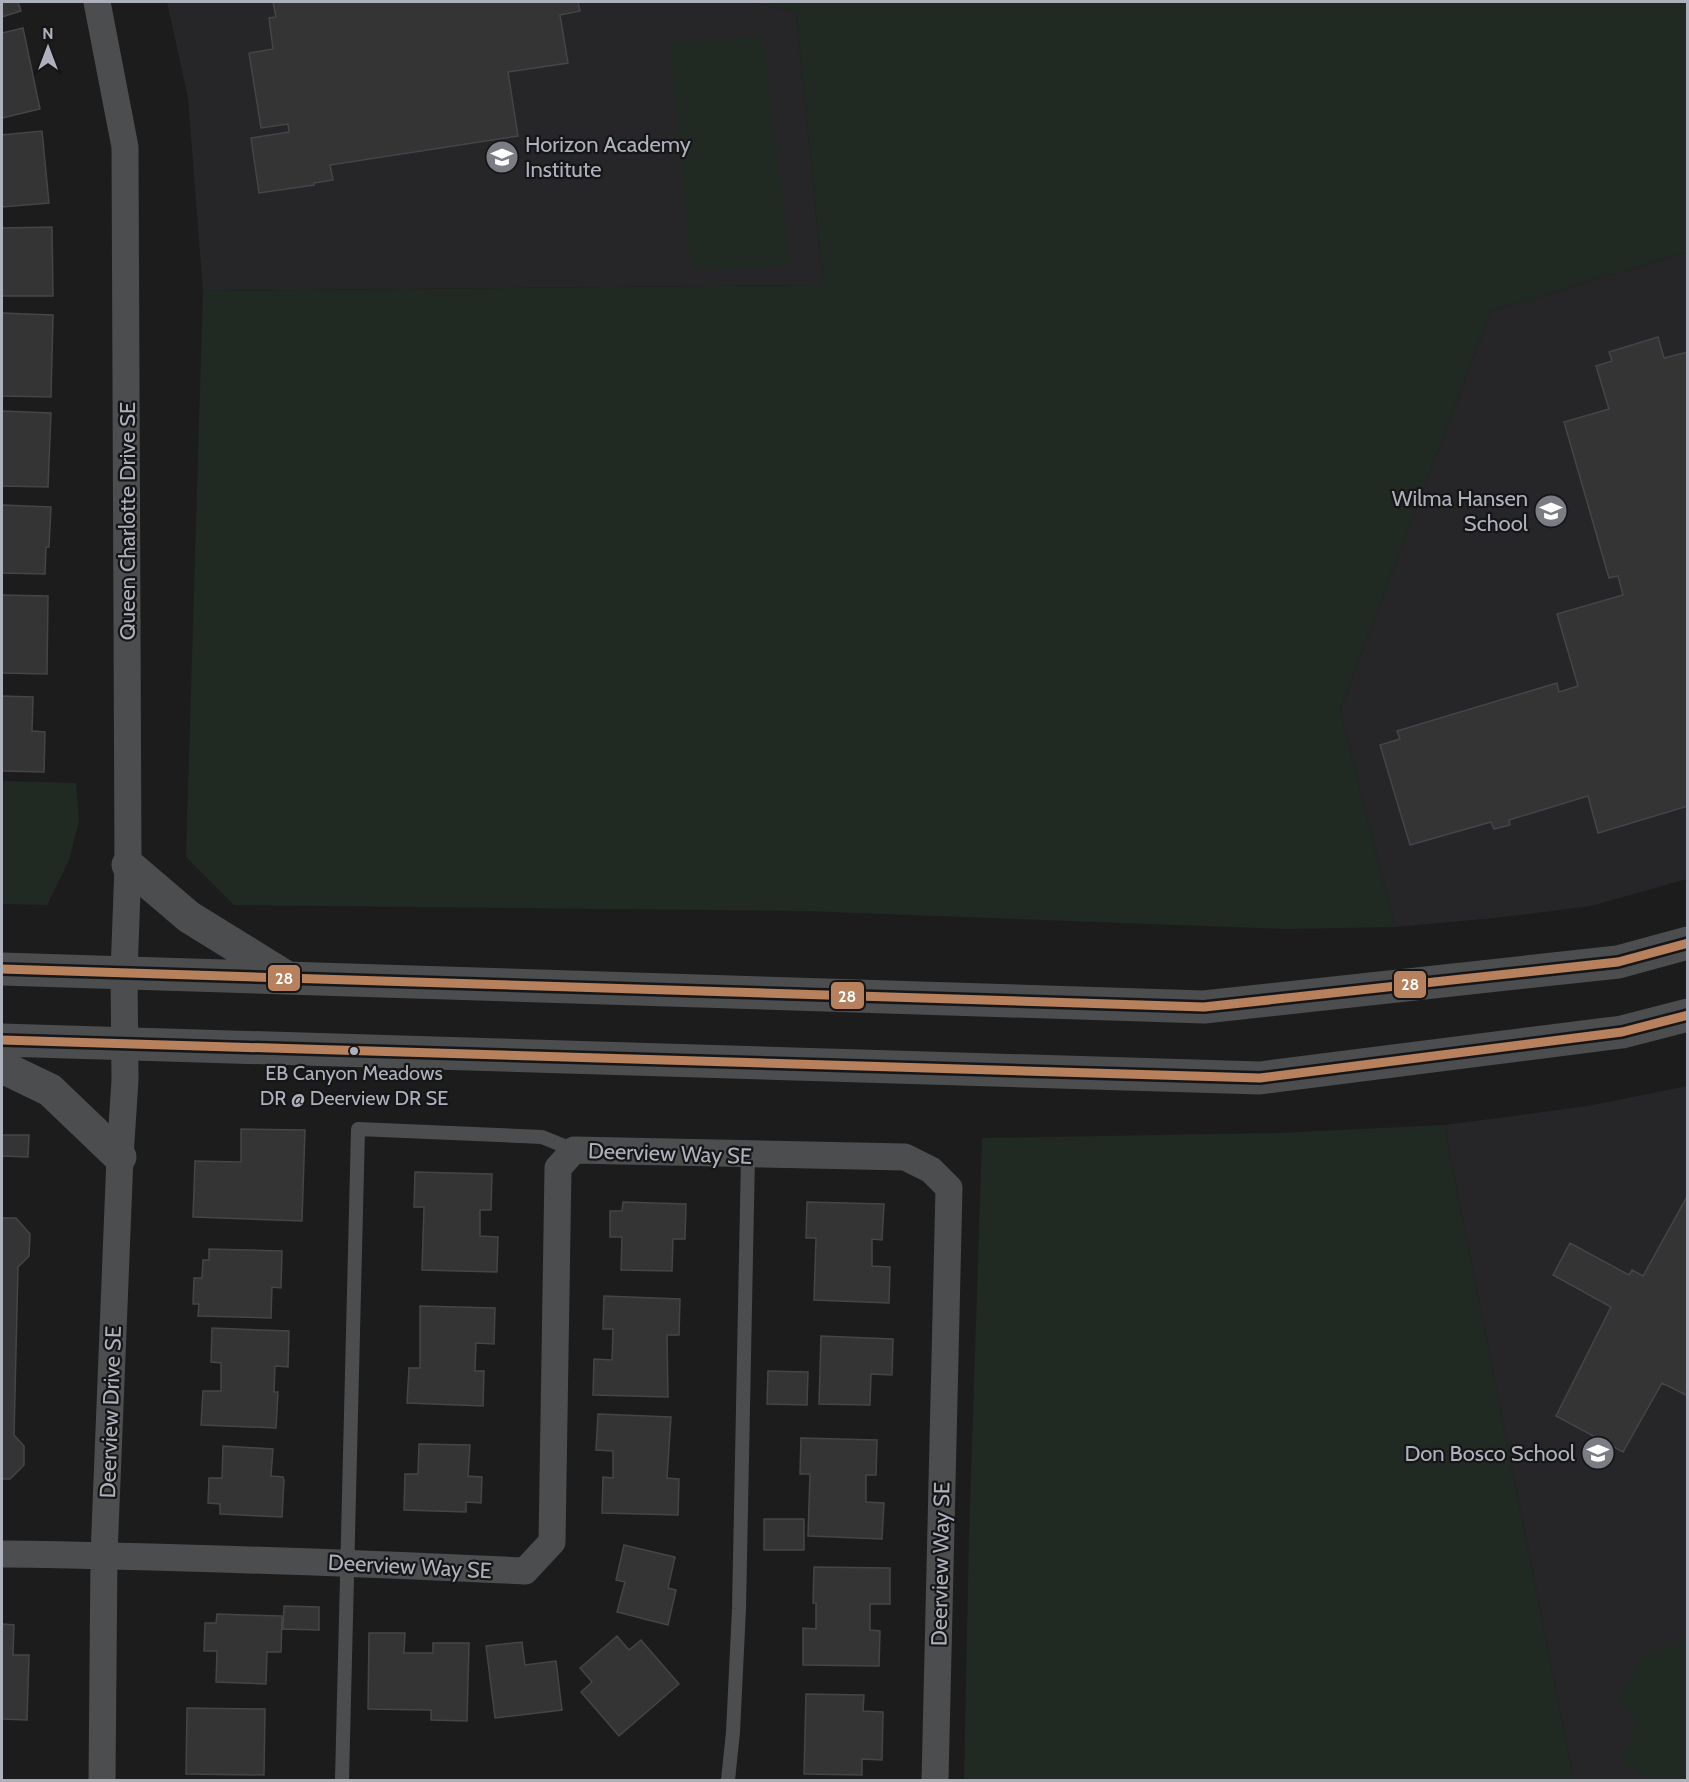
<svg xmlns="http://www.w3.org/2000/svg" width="1689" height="1782" viewBox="0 0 1689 1782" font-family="Cabin,sans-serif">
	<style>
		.built { fill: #262628 }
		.green { fill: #212923 }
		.building { fill: #343434; stroke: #444548; stroke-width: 1.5 }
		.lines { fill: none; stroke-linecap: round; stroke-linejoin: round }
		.service { stroke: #4c4d4f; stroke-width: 14 }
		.minor { stroke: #4c4d4f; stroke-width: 27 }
		.tertiary { stroke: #4c4d4f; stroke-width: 33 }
		.bus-1-casing { stroke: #161618; stroke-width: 14 }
		.bus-1 { stroke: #b6815c; stroke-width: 9 }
		.bus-dot { fill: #adb1bc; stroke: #161618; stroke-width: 2 }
		.labels { text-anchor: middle; stroke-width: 4.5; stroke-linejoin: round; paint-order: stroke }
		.bus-label { font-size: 20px; fill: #adb1bc; stroke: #161618 }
		.poi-label { font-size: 22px; fill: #adb1bc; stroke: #161618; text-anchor: end }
		.street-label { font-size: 22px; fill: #adb1bc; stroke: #161618 }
		.line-badge { stroke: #161618; stroke-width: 2 }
		.badge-label { font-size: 16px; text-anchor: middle; font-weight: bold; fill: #fff }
	</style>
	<rect width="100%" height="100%" fill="#1c1c1c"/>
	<path class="built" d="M167,2h578l51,9 27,274 -620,6 -15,-193z
		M1687,252v627l-96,27 -96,12 -100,9 -55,-217 151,-399z
		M1687,1086v694h-113l-130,-655 144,-19z"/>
	<path class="green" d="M745,2h942v250l-196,59 -151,399 55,217 -108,2 -482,-18 -571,-6 -48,-48 17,-566 620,-6 -27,-274z
		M763,36l28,230 -100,4 -21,-227z
		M2,781l74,2 3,38 -10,39 -22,45 -45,-1z
		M1444,1125l130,655h-610l5,-243 13,-399 296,-5z
		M1687,1642v138h-32l-35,-18 17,-38 -19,-25 27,-47z"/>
	<path class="building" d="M2,2h16l3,9 -19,6z
		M273,2h305l2,9 -20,4 8,48 -60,9 10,64 -188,29 3,15 -19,3v2l-55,8 -8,-55 38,-6 -1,-8 -27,4 -12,-75 24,-4 -4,-31 7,-1z
		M23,28l17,81 -38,9v-85z
		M42,131l7,72 -47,4v-72z
		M52,227l1,69h-51v-68z
		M2,313l51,2 -2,82 -49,-1z
		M1658,337l6,21 24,-6v454l-90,27 -10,-37 -79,24 1,5 -16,4 -3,-7 -81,23 -30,-100 20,-6 -3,-8 160,-48 2,9 19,-6 -21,-72 66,-19 -5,-19 -9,2 -45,-156 45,-13 -13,-43 16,-5 -3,-9z
		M2,411l49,2 -3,74 -46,-1z
		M2,505l49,2 -2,40h-3l-1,27 -43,-1z
		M2,595l46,1 -1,78 -45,-1z
		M2,696l31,1 -1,34 13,1 -1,40 -42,-1z
		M241,1129l64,1 -3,91 -109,-4 2,-56 46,1z
		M2,1135h27l-1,22 -26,-1z
		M415,1172l77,2 -1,36h-11v26l18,1 -1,35 -75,-2 2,-63h-10z
		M1688,1195v201l-26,-13 -39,69 -67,-36 55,-109 -58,-32 17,-32 59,32 3,-5 11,6z
		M623,1202l63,2 -1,35h-12l-1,32 -51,-1 1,-33h-12v-26h12z
		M807,1202l77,2 -2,36 -10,-1v27l18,1 -1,36 -75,-3 2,-62h-10z
		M2,1218h14l14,16 -1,22 -11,11 -4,168 10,11v19l-14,14h-8z
		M209,1249l73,2 -1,37 -9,-1 -1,31 -73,-2 1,-12h-6l1,-26h8l1,-18h6z
		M604,1296l76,3 -1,36h-12l1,62 -75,-2 1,-36 18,1 1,-31h-10z
		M420,1306l75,2 -1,36 -18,-1 -1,28h9l-1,35 -76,-3 2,-35h11z
		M212,1328l77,3 -1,36 -13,-1 -1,26h4l-2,36 -75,-3 2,-34h18v-28l-10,-1z
		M821,1336l72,3 -1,36 -21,-1 -1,31 -51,-1z
		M768,1371l40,1 -1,33 -40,-1z
		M598,1414l73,3 -4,61 12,1 -1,36 -76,-2 1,-36 10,1v-27l-17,-1z
		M801,1438l76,2 -1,35h-10v27l18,1 -2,36 -74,-3 2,-62h-10z
		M419,1444l51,1 -2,31 14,1 -1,26 -15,-1v10l-62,-2 1,-36h13z
		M223,1446l50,3 -2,27 12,1 1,3 -2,37 -62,-3v-10l-12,-1 1,-25h13z
		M764,1519h40v31h-40z
		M624,1545l51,12 -7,31 8,2 -8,35 -51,-13 8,-30 -9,-2z
		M814,1567l76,1v36h-20v26l10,1 -1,35 -76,-1v-37l13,1v-26h-3z
		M284,1606l35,1v23l-36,-1z
		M217,1614l65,2 -1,36h-14l-1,32 -50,-2 1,-31h-13l1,-28h11z
		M2,1624l12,1 -1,30h16l-2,65 -25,-1z
		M369,1633h36l-1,20h29v-10h36l-2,78 -36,-1v-10l-63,-1z
		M617,1636l12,14 12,-10 38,44 -60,52 -38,-44 11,-10 -12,-14z
		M522,1642l3,23 31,-4 6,49 -67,8 -9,-72z
		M806,1694l58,1 -1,16 20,1 -1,48 -20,-1v16l-58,-1z
		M187,1708l78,1 -1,66 -78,-1z"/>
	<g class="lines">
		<path class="service" d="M342,1780l16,-651 184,8 32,13
			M728,1780l5,-48 6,-123 9,-454"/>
		<path class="minor" d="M97,2l28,145 3,718 -4,108 1,107 -5,77 -16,398 -2,225
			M2,1554c174,2 348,9 523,17l27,-29 6,-374 16,-18 331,7 26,13 18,18 -14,592"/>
		<path class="tertiary" d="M128,865l61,52 97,60
			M2,969l1202,38 414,-45 70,-19
			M2,1040l1258,38 362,-46 66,-17
			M2,1067l48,23 70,67"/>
		<g class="bus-1-casing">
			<path id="bus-1" d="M2,969l1202,38 414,-45 70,-19
				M2,1040l1258,38 362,-46 66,-17"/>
		</g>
		<use href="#bus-1" class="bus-1"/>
	</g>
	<defs>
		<g id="school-disc" transform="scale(1.725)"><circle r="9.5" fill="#7a7d84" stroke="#161618"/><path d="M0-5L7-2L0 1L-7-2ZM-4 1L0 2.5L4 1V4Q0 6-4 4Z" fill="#fff"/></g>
	</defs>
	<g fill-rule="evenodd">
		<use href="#school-disc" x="502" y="157"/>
		<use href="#school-disc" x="1551" y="511"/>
		<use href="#school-disc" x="1598" y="1453"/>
	</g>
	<circle class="bus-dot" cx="354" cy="1051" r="5"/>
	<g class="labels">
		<g class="bus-label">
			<text x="354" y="1080">EB Canyon Meadows<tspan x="354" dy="25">DR @ Deerview DR SE</tspan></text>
		</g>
		<g class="poi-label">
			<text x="525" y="152" text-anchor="start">Horizon Academy<tspan x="525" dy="25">Institute</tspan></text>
			<text x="1528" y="506">Wilma Hansen<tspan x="1528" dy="25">School</tspan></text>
			<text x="1575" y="1461">Don Bosco School</text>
		</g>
		<g class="street-label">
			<text transform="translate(127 521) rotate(-90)" y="8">Queen Charlotte Drive SE</text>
			<text transform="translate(670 1153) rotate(2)" y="8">Deerview Way SE</text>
			<text transform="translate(110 1412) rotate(-88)" y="8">Deerview Drive SE</text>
			<text transform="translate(940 1564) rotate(-89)" y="8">Deerview Way SE</text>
			<text transform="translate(410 1566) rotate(3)" y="8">Deerview Way SE</text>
		</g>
	</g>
	<g class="line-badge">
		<rect x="267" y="964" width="34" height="28" rx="6" fill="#b6815c"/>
		<rect x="1393" y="970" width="34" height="29" rx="6" fill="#b6815c"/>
		<rect x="830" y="981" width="35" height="29" rx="6" fill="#b6815c"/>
	</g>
	<g class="badge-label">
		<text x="284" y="984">28</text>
		<text x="1410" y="990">28</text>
		<text x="847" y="1002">28</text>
	</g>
	<rect width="1689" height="1782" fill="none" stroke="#adb1bc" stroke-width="6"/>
	<g transform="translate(48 48)" stroke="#161618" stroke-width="4.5" paint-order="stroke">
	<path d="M0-4.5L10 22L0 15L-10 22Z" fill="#adb1bc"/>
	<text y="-9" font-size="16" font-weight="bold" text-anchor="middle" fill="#adb1bc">N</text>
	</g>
</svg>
